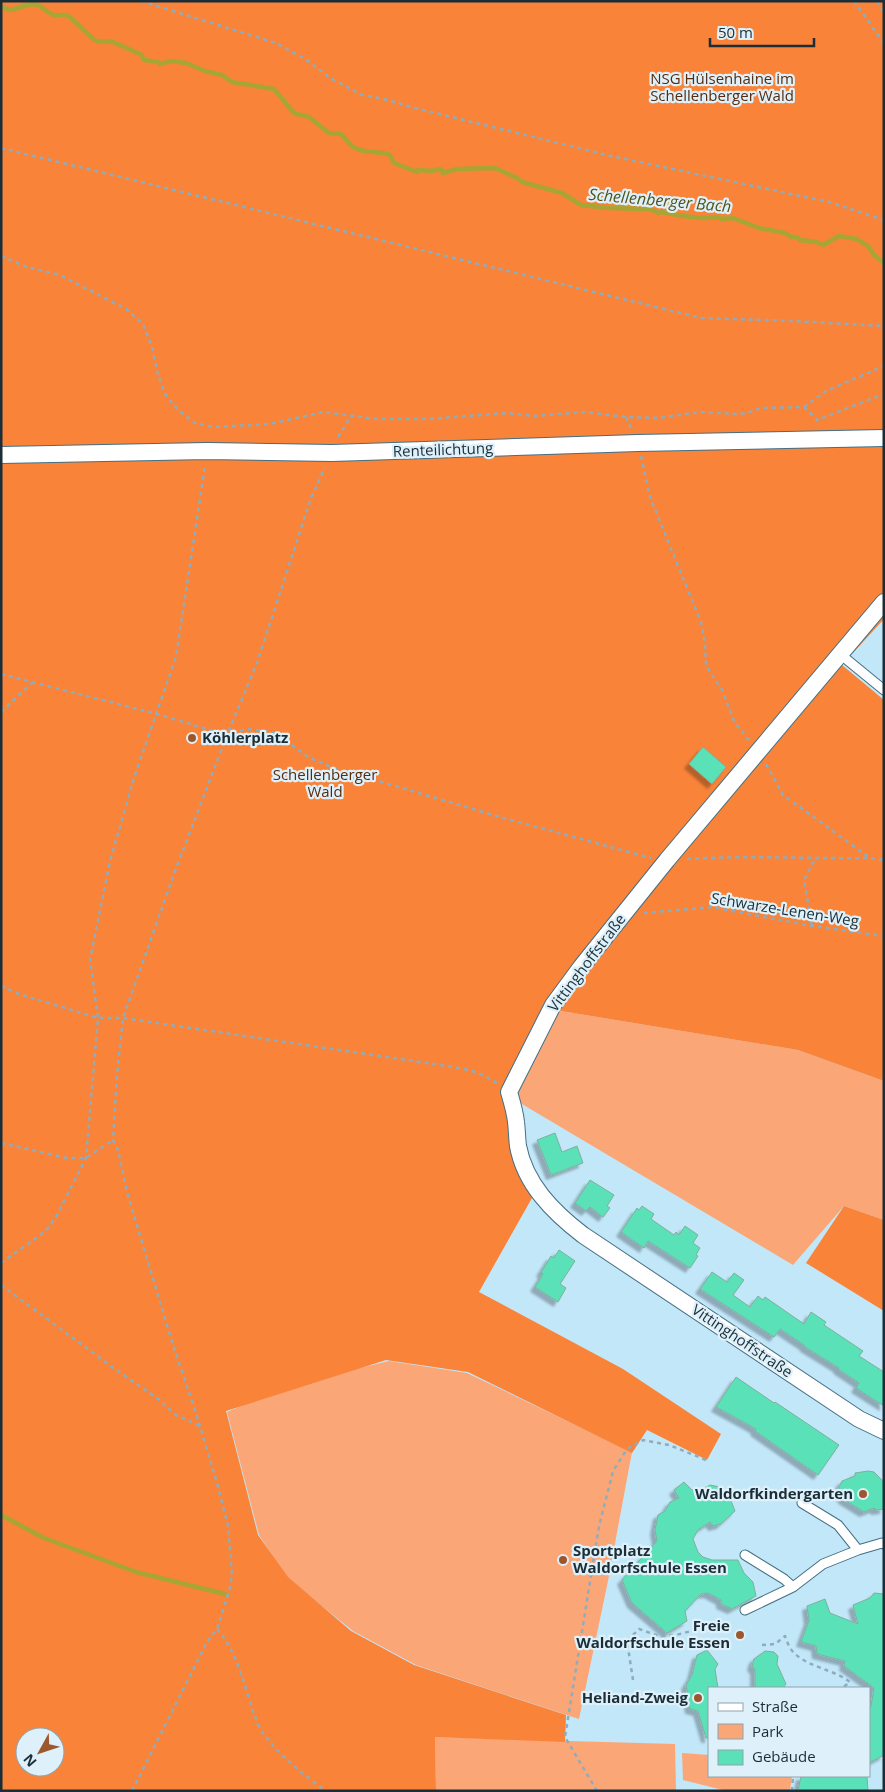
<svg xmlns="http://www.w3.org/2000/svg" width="885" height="1792" viewBox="0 0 885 1792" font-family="'Open Sans',sans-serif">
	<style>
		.green { fill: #fba677 }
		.forest { fill: #f88339; fill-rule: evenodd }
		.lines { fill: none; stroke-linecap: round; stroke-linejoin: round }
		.stream { stroke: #a7a635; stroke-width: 4.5 }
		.building { fill: #5ae1b7; stroke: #7faf9d; filter: url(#shadow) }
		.lane-casing { stroke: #446f83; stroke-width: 11 }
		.street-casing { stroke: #446f83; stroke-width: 18 }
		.path { stroke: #8eadbc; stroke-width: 2.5; stroke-dasharray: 4 4; stroke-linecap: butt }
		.lane { stroke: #fff; stroke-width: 9 }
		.street { stroke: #fff; stroke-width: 16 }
		.poi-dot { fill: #9d572d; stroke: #def1fa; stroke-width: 2 }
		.labels { text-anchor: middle; stroke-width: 4.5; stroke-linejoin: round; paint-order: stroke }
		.park-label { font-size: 15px; fill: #592b0e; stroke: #def1fa }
		.street-label { font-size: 15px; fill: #1b2d36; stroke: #def1fa }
		.poi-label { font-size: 15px; font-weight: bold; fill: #1b2d36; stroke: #def1fa; text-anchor: end }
		.water-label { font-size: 16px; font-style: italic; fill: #525218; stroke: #def1fa }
	</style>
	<defs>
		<filter id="shadow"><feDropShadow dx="-4.5" dy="4.5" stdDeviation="1" flood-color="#0004"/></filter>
	</defs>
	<rect width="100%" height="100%" fill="#c2e7f9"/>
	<path class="green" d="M555,1010l243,40 86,31v139l-40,-14 -51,59 -288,-171z
		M389,1361l78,12 165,79 -24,129 -29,138 -163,-54 -63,-34 -66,-53 -28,-43 -32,-123 66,-28z
		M435,1737l240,7 1,47h-240z
		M682,1753l27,2v21h83l-2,15h-63l-44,-11z"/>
	<path class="forest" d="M1,1h883v618l-42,46 42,35v381l-86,-31 -243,-40 -50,84 27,104 -53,94 144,77 98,65 -14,26 -60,-30 -15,23 -164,-81 -82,-12 -160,51 32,124 30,42 63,54 63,34 152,50 -1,27 -130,-5 1,54h-435zM25,1737h30v30h-30z
		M844,1206l40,14v91l-78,-48z"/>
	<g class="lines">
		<path class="stream" d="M1,7l10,3 20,-6 7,1 15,10h14l4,3 21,20 5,3 16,1 29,13 2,5 14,2 2,2 11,-3 15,2 19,8 17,4 10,7 42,7 20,24 15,4 20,16 12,1c5,4 8,11 14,14 11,6 24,2 35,7l4,8 23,9 1,-2 13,1 10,-2 2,4 14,-4 38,-1 24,11 3,3 40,11 19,12 28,3 40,1 10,4 3,-1c14,3 43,8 57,5l2,2 12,-1 26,10 26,5 6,4h6l3,3 16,2 7,3 16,-9 18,3 12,8 5,8 10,8
			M1,1515l43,23 92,34 89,22"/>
	</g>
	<path class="building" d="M703,747l23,20 -14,17 -23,-20z
		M555,1133l7,19 15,-6 6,17 -32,12 -14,-35z
		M590,1180l24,15 -7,11 3,2 -7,9 -13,-10 -4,4 -11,-8z
		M642,1206l12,8 -3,5 23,16 2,-3 3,3 6,-9 13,9 -5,8 7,5 -4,7 2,1 -8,12 -42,-27 -4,7 -23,-16 16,-24 2,2z
		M559,1250l16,11 -15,23 6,4 -8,14 -23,-15 8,-13 -2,-2 10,-16 3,2z
		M712,1272l15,10 7,-9 10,7 -11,15 17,12 8,-11 5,4 2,-3 39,27 7,-12 15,10 -2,3 39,26 -4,5 25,16v34l-28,-18 3,-5 -21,-14 1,-1 -34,-21 -1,-2 -24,-16 -6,8 -74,-48z
		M736,1377l38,26 1,-1 64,43 -21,30 -63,-44 1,-2 -40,-22z
		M868,1471l6,1 10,10v27l-8,1 -2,-2 -10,4 -21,-13 -4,-12 3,-6 13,-5v-3z
		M684,1482l8,8 11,-1 7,-4 10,2 4,6h4l7,18 -14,13 -8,2 -3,-4 -12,8 -5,9 5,13 5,5 9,3h26l6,13 9,9 3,14 -24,13 -11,-5v-4l-13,-7 -7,1 -16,17 2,10 -20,12 -35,-30 -10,-23 35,-39 -2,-11 3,-15 7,-4 5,-9 9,-4 -5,-8z
		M874,1593l10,1v161l-15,8v-53l2,-4 3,-18 -30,-22 1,-5 -28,-7 -1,-8 -15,-4 8,-22 -2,-14 18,-7 5,14 28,11 -5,-19 17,-7z
		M707,1650l11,14 -3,5 3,19h-9v50h-3l-8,-27 -8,-2 -4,-24 6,-10 5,-20z
		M765,1651l9,1 4,4 -1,8 9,20 -3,4h-28v-18l-3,-4 2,-7z
		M801,1776h66l1,15h-70z"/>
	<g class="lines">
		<g class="lane-casing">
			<path id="lane" d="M840,654l44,36
				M802,1503l36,22 20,25
				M745,1555l39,24 9,8
				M745,1610l48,-23 30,-23 35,-14 24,-7 2,1"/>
		</g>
		<g class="street-casing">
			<path id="street" d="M1,455l206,-4 125,2 306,-10 246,-5
				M884,602l-217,258 -86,107 -28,38 -44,87c3,10 6,20 7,30 1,8 1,16 2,24 7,38 35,66 65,89l276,184 25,12"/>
		</g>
		<path class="path" d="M141,1l135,42 31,17 23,18 32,17 22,4 35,10 192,47 218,46 55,18
			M854,1l30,42
			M877,1l7,11
			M1,148l700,170 92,3 91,5
			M1,256l26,11 33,8 66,34 17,15 9,23 6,28 7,19 13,16 17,13 18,4 56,-3 55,-12 52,7h51l81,-6 25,3 52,-4 41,5 32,1 42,-6 37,2 10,-1 14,-5 43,-1 22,-16 58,-25
			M804,407l13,13 67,-26
			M626,417l6,13
			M338,437l13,-21
			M641,456l9,41 51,125 4,21 1,23 16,24 13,33 14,17
			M1,674l156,40 70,21 19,-6 22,2 10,4 30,22 26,11 166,49 151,41
			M1,712l31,-29
			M766,764l17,31 87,63 14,2
			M687,859c61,-4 122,0 183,-1
			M644,913l68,-6 100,19 72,10
			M812,926l-8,-46 11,-21
			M1,986l18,8 79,24h25l331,49c17,3 30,7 44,17
			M1,1143l66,15h19l27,-18
			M1,1263l38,-27 10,-9 8,-12 29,-57 12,-140 -8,-58 5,-25 15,-74 25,-86 41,-118 29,-191
			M1,1285l114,84 42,29 19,17 24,11
			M217,1629c25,28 28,67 43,100 17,24 42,45 66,62
			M762,1645l13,-1 10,-8c2,6 5,13 9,17 16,15 39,16 56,29l-8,6
			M633,1680l-6,-39 12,-12 20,7 17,-1 23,-6
			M132,1791l75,-149 10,-13 13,-41 2,-13 -4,-49 -11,-43 -21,-70 -23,-68 -46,-153 -9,-42 -5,-10 4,-65 6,-57 51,-144 53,-139 30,-72 54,-165 14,-31
			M597,1791l-32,-54 34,-211 14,-55 14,-22 16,-9 26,5 37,15
			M792,1791l1,-15"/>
		<use href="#lane" class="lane"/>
		<use href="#street" class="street"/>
	</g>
	<g class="poi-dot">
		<circle cx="192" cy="738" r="5"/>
		<circle cx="863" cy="1494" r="5"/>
		<circle cx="563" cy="1560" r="5"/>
		<circle cx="740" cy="1635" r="5"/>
		<circle cx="698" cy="1698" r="5"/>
	</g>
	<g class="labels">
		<g class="park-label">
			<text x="722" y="84">NSG Hülsenhaine im<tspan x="722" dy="17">Schellenberger Wald</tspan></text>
			<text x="325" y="780">Schellenberger<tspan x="325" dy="17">Wald</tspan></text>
		</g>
		<g class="street-label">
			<text transform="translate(443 450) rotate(-2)" y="5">Renteilichtung</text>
			<text transform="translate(785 910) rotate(9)" y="5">Schwarze-Lenen-Weg</text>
			<text transform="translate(587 963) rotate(-53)" y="5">Vittinghoffstraße</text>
			<text transform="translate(742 1341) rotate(34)" y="5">Vittinghoffstraße</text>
		</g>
		<g class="poi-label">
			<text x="202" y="743" text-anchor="start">Köhlerplatz</text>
			<text x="853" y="1499">Waldorfkindergarten</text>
			<text x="573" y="1556" text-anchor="start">Sportplatz<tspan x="573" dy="17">Waldorfschule Essen</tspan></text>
			<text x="730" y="1631">Freie<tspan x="730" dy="17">Waldorfschule Essen</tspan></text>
			<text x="688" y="1703">Heliand-Zweig</text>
		</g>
		<g class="water-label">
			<text transform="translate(660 200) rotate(5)" y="6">Schellenberger Bach</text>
		</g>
	</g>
	<rect width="885" height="1792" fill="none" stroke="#1b2d36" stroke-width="5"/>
	<rect x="708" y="1687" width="162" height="90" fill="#def1fa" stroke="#90a3ac"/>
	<rect x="718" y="1703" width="25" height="8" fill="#ffffff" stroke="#90a3ac"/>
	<text x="752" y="1712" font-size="15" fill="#1b2d36">Straße</text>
	<rect x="718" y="1724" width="25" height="15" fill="#fba677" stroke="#90a3ac"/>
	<text x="752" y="1737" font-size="15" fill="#1b2d36">Park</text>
	<rect x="718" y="1750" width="25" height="15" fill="#5ae1b7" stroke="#90a3ac"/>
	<text x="752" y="1762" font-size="15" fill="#1b2d36">Gebäude</text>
	<g transform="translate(40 1752) rotate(230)"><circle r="24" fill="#def1fa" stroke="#90a3ac"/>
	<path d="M0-4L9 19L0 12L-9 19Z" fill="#9d572d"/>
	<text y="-8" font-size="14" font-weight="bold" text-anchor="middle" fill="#1b2d36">N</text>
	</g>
	<path d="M710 38v8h104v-8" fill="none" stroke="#1b2d36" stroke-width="2.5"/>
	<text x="718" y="38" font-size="15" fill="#1b2d36" stroke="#def1fa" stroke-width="4" paint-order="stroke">50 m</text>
</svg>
